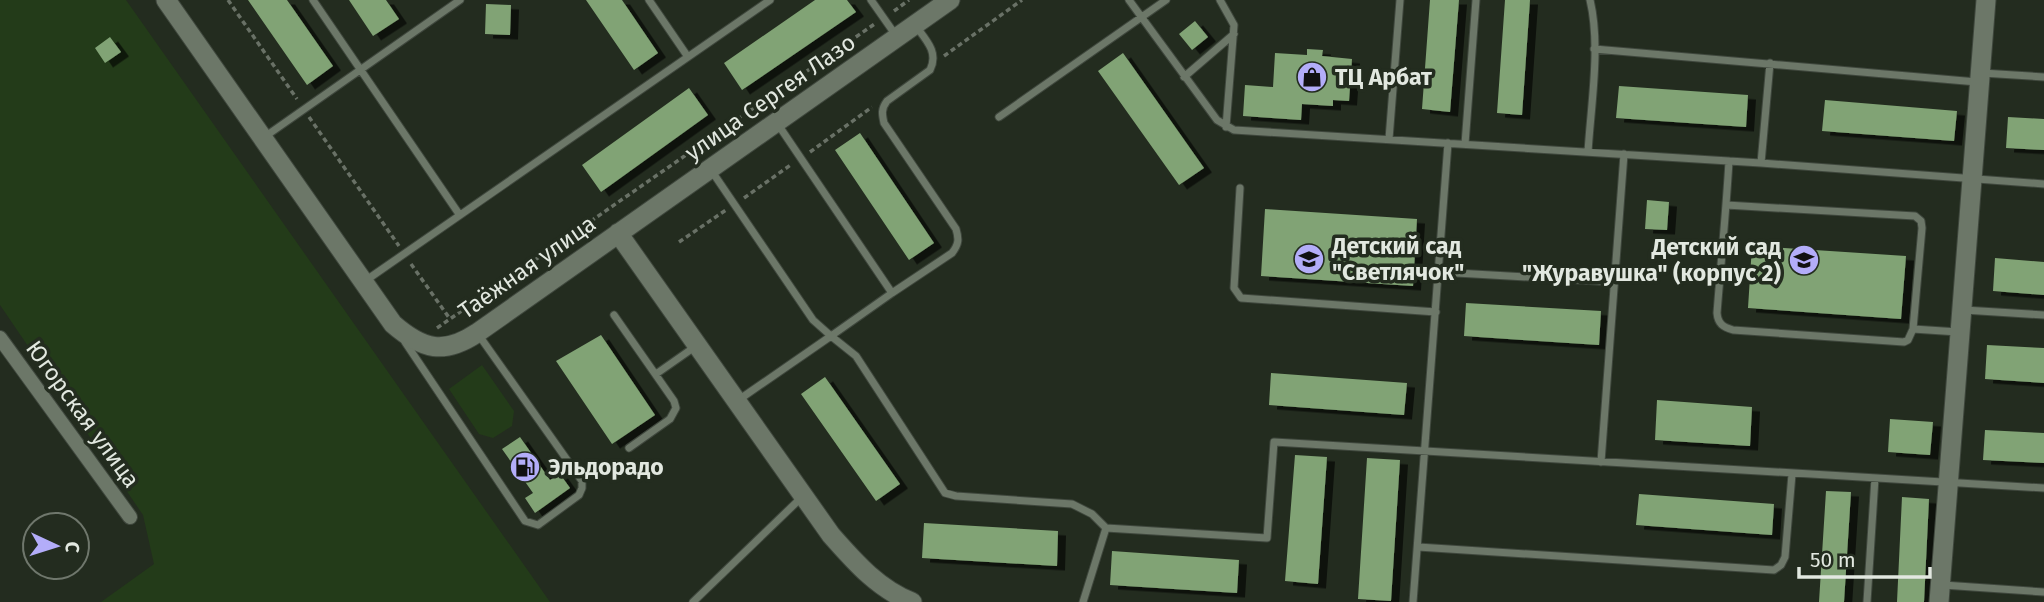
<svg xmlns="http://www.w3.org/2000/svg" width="2044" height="602" viewBox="0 0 2044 602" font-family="'Fira Sans',sans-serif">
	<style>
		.green { fill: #233b19 }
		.building { fill: #81a375; filter: url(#shadow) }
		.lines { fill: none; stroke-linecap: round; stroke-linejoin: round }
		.lane-casing { stroke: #3f473d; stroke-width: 9 }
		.street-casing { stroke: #3f473d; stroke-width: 16 }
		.secondary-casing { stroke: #3f473d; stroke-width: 21 }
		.path { stroke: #697166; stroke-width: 3.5; stroke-dasharray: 5 3.5; stroke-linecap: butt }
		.lane { stroke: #6c7768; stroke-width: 7 }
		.street { stroke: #6c7768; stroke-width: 14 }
		.secondary { stroke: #6c7768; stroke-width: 19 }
		.labels { text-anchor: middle; stroke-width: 7; stroke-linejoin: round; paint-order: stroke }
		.poi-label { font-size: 23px; font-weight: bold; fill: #e2e8e0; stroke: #232c1f; text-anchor: start }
		.street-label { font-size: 23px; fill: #e2e8e0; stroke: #232c1f }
	</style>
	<defs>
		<filter id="shadow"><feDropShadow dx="8" dy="4.5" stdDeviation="0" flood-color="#0009"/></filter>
	</defs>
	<rect width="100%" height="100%" fill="#232c1f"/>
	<path class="green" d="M0,0h126l424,602h-449l53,-38 -11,-49 -143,-210z
		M482,365l32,46 -2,15 -19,12 -14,-4 -30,-45z"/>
	<path class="building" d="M248,0h39l46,66 -26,19z
		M349,0h37l13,19 -26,17z
		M586,0h36l36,53 -24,17z
		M815,0h32l9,12 -114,78 -18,-27z
		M1430,0h29l-9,112 -28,-3z
		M1505,0h25l-8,115 -25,-2z
		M486,4l25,1 -1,30 -25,-1z
		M1195,21l13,16 -16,13 -13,-16z
		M110,37l11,15 -16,11 -10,-15z
		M1307,49l16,1 -1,6 30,3 -3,42 -16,-1v6l-31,-2 -1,16 -58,-4 2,-31 28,2 2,-34 32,2z
		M1123,53l81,115 -25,17 -81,-114z
		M1619,86l129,9 -2,32 -130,-9z
		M689,88l19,27 -107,77 -19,-27z
		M1825,100l132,11 -3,30 -132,-10z
		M2008,117l36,2v31l-38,-2z
		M860,133l74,110 -25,17 -74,-110z
		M1647,200l22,2 -2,28 -22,-1z
		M1265,209l152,10 -4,67 -152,-10z
		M1752,246l154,10 -5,63 -153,-11z
		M1995,258l49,4v33l-51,-4z
		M1466,303l135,8 -2,34 -135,-9z
		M601,335l54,80 -43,29 -56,-83z
		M1987,345l57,3v35l-59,-4z
		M1271,373l136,10 -3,32 -135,-10z
		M825,377l75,107 -24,17 -75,-107z
		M1657,400l95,7 -2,39 -95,-6z
		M1890,419l43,3 -3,33 -42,-3z
		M1985,430l59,3v30l-61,-3z
		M520,437l30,43 10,-6 10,14 -35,25 -10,-15 8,-5 -31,-44z
		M1295,455l32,2 -9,127 -33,-3z
		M1367,458l33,2 -9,141 -33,-2z
		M1826,491l25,1 -7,110h-25z
		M1639,494l135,10 -2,31 -136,-10z
		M1902,497l27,2 -5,103h-27z
		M924,523l134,8 -1,35 -135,-8z
		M1112,551l127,9 -2,33 -127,-8z"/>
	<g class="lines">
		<g class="lane-casing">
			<path id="lane" d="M313,0l146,214
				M649,0l39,57
				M871,0l26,37
				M1129,0l88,120 17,10 527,33 283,21
				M1220,0l14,25 -8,102
				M1594,49l383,33
				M1982,73l62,4
				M1184,77l50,-43
				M999,117l167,-117
				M777,123l115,170 -61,43 25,20 89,137 11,3 116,8 20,10 14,14
				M263,138l197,-138
				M1389,139l11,-139
				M1465,144l11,-144
				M1588,152c3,-48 13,-106 2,-152
				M1761,163l9,-100
				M711,170l102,150 18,16 -94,65
				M1240,188l-6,100 7,10 195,14
				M1726,205l189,11 6,5 1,7 -9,101 -5,11 -4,2 -171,-12c-10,-3 -15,-6 -16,-17 4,-51 9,-101 12,-152
				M1439,272l175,10
				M365,281l405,-281
				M892,293l60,-40c7,-9 7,-14 4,-24l-72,-106c-2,-9 -3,-14 3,-22l43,-31c9,-18 -4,-30 -15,-45
				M1964,310l80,5
				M614,315l60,86 2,7 -6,11 -41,29
				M1913,329l45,3
				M405,342l120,179 13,4 41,-30 3,-7v-7l-104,-147
				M656,374l40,-28
				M1601,462l23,-308
				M1418,547l356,23 7,-5 4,-8 7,-83
				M1943,585l101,7
				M693,602l110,-106
				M1083,602l23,-74 161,10 7,-96 770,46
				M1413,602l35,-459
				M1867,602l8,-124"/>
		</g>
		<g class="street-casing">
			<path id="street" d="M0,338l130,179"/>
		</g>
		<g class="secondary-casing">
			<path id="secondary" d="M166,0l227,324c30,26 51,31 84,9l473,-333
				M618,233l213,302c23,26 47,54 81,67
				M1939,602l47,-602"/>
		</g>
		<path class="path" d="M228,0l69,99
			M894,11l15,-11
			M944,56l78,-56
			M309,117l90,129
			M810,152l62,-45
			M744,198l48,-34
			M679,242l47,-32
			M411,264l39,55
			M437,328l439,-305"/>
		<use href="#lane" class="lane"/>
		<use href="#street" class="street"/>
		<use href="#secondary" class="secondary"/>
	</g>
	<defs>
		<g id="shop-disc" transform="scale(1.575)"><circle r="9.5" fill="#b3adf9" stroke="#232c1f"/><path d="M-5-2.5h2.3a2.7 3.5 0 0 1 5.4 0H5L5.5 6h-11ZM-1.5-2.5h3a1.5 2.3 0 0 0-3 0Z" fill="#111"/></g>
		<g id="school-disc" transform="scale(1.575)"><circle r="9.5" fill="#b3adf9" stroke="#232c1f"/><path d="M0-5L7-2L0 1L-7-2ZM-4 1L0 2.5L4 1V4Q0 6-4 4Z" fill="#111"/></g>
		<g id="fuel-disc" transform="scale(1.575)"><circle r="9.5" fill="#b3adf9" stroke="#232c1f"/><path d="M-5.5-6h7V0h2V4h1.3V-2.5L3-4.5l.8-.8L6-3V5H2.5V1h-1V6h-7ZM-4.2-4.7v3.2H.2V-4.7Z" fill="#111"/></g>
	</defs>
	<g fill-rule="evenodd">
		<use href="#shop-disc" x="1312" y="77"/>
		<use href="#school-disc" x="1309" y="259"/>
		<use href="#school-disc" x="1804" y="260"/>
		<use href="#fuel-disc" x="525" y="467"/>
	</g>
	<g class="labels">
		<g class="poi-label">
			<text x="1335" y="85">ТЦ Арбат</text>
			<text x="1332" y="254">Детский сад<tspan x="1332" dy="26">"Светлячок"</tspan></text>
			<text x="1781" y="255" text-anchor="end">Детский сад<tspan x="1781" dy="26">"Журавушка" (корпус 2)</tspan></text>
			<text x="548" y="475">Эльдорадо</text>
		</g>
		<g class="street-label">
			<text transform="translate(770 97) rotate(-35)" y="8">улица Сергея Лазо</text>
			<text transform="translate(527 267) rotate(-35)" y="8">Таёжная улица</text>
			<text transform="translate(83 414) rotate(54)" y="8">Югорская улица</text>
		</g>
	</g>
	<g transform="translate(56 546) rotate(94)"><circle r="33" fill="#232c1f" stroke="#6f776c" stroke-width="2"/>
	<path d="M0-5L12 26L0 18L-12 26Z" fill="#b3adf9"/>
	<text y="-10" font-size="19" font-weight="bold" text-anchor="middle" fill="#e2e8e0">С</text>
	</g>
	<path d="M1799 567v10h131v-10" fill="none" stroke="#e2e8e0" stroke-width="3.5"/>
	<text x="1810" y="567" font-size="21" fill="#e2e8e0" stroke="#232c1f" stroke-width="5" paint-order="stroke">50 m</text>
</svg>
